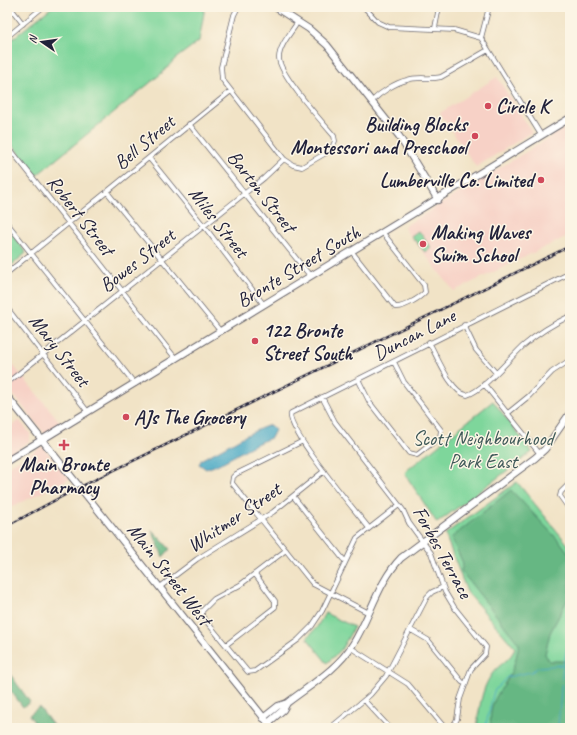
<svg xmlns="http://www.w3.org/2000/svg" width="577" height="735" viewBox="0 0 577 735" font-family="Caveat,sans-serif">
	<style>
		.built { fill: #f7d1c6 }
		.green { fill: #7ed69b; stroke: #507c6b }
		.forest { fill: #66b783; stroke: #446c5f }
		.water { fill: #46a8c5; stroke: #346580 }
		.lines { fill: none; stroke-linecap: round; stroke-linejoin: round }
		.stream { stroke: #46a8c5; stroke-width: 1 }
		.street-casing { stroke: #6a666c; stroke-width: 5.5 }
		.secondary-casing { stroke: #6a666c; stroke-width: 8 }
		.street { stroke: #fff; stroke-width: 4 }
		.secondary { stroke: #fff; stroke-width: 6 }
		.rail-casing { stroke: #22223b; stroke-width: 2.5 }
		.rail { stroke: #fcf5e5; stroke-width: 1; stroke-dasharray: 3; stroke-linecap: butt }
		.poi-dot { fill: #d1495b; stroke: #fcf5e5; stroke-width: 1.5 }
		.labels { text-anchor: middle; stroke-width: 3; stroke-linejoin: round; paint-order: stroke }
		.poi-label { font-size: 20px; font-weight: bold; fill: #22223b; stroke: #fcf5e5; text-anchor: start }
		.street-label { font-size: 20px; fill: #22223b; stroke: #fcf5e5 }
		.park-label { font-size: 20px; fill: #3e5858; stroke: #fcf5e5 }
	</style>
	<rect width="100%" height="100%" fill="#fcf5e5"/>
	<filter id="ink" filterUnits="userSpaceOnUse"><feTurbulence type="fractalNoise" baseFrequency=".025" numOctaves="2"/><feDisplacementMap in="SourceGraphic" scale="8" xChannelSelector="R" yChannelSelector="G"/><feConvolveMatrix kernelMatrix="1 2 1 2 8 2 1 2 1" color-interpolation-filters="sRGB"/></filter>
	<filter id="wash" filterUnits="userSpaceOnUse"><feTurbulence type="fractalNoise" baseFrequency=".012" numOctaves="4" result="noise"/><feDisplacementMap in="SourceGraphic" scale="16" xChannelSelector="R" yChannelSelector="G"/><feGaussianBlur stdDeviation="0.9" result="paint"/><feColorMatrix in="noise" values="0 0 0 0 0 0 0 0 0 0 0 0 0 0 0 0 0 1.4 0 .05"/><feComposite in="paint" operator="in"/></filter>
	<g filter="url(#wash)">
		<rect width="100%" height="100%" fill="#f1e3c6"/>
		<path class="built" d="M497,77l35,55 -56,35 -36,-54z
			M570,125v110l-116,56 -51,-64z
			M7,358l54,65 -16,11 -38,-47z
			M19,420l11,13v8l-23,15v-27z
			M42,446l28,33 -63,30v-42z"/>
		<path class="green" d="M52,7h153l-6,34 -24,18 -13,14 -125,102 -30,-36v-96z
			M7,227l19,26 -19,16z
			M418,231l5,4 3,7 5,5 -6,5 -14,-16z
			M493,401l39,51 -95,71 -32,-49 1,-3z
			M517,482l53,65v181h-93c2,-18 4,-39 15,-54 7,-10 19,-14 23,-26l-48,-56 -22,-58z
			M325,613l29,14 -13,23 -14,13 -20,-25 10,-11z"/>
		<path class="forest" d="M511,490l50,53 9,12v40l-20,38 -5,21 4,7h18l3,3v64h-79c-3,-28 8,-32 19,-54 5,-9 7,-20 9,-30l-58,-73 2,-8 -12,-25z
			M152,530l18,19 -7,8z
			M7,670l23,32 -7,5 -16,-21z
			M39,707l16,21h-17l-9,-13z"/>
		<path class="water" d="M270,425l5,5 -4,8c-23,7 -42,24 -65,31l-7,-5 3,-5c23,-11 44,-26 68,-34z"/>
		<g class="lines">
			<path class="stream" d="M485,728l9,-37 13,-14 24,-5 8,-5 24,-2
				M558,728l5,-63 7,-29"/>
		</g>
	</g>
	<g filter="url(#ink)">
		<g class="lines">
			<g class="street-casing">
				<path id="street" d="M10,7l13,17
					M238,7l-4,8 -13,52 1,12 62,80 9,6 9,2 29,-17 4,-9 -1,-5c-12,-14 -55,-62 -55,-78 0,-12 12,-25 18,-35
					M364,7l14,15 11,5 65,3 27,8 60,97
					M435,28l4,-21
					M7,37l36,-30
					M481,38l8,-31
					M372,101c9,-9 23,-18 35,-21 11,-4 22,0 34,-3l47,-27
					M189,124l118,148 5,3
					M7,145l169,214
					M149,158l55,68 60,79
					M107,192l114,140
					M7,223l128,161
					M352,252l43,55c8,1 25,-9 30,-15l-1,-7 -41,-52
					M7,273l224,-182
					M7,308l81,104
					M464,325l12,25 20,23
					M429,342c8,14 22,51 38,53 17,-5 42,-36 56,-49 14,-12 30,-22 47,-30
					M358,379l12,24 39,50 8,2 23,-18 1,-7 -37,-48 -10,-20
					M7,383l257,-205 20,-19
					M484,384l56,70
					M322,397l13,25 68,88 6,13 22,30 14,39 9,15 32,40 -1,7 -14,15 -11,30 -3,20 -5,9
					M508,413l21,-17 23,-24 18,-12
					M301,442l-65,32 -3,3 -1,6 81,101 56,29
					M570,483l-9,9 -1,4 10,14
					M293,496l50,63 3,2
					M369,528c-12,-15 -85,-101 -78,-115l279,-140
					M286,550l-46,35 -26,14 -12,12v5l46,56 7,-1 43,-31 14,-14 10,-15 35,-73 42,-33
					M160,587l37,-28 76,-47 51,-41
					M411,630l17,10 34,42 4,2
					M226,645l49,-38v-6l-20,-27
					M351,648l57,36 37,44
					M364,700l26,28
					M330,728l40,-33 16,-19 41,-79 5,-5 11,-5"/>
			</g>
			<g class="secondary-casing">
				<path id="secondary" d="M275,7l34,22 18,16 72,91 39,64
					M7,396l265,332
					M7,461l563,-343
					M263,718l15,-12 9,-3c22,-17 51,-34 66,-59 17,-27 25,-62 48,-86l134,-100 10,-9 25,-36
					M268,723l15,-13 4,-7"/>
			</g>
			<use href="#street" class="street"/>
			<use href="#secondary" class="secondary"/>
			<g class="rail-casing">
				<path id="rail" d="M7,526l69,-37 494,-243"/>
			</g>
			<use href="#rail" class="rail"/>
		</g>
	</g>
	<g class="poi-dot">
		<circle cx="488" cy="106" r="4"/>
		<circle cx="475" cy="136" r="4"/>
		<circle cx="541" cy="180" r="4"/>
		<circle cx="423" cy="244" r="4"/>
		<circle cx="255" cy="341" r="4"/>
		<circle cx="126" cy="417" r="4"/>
		<path d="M62 439h4v4h4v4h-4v4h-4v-4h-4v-4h4z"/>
	</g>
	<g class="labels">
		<g class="poi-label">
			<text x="496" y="113">Circle K</text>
			<text x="467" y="131" text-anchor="end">Building Blocks<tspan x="467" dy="23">Montessori and Preschool</tspan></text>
			<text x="533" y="187" text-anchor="end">Lumberville Co. Limited</text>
			<text x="431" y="239">Making Waves<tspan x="431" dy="23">Swim School</tspan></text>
			<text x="263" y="337">122 Bronte<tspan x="263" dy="23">Street South</tspan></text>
			<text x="134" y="424">AJs The Grocery</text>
			<text x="64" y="471" text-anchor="middle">Main Bronte<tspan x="64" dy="23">Pharmacy</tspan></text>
		</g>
		<g class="street-label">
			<text transform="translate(144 142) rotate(-40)" y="7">Bell Street</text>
			<text transform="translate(262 191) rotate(52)" y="7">Barton Street</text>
			<text transform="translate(81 215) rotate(52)" y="7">Robert Street</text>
			<text transform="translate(219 222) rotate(52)" y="7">Miles Street</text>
			<text transform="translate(137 260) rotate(-38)" y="7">Bowes Street</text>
			<text transform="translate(298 266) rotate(-31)" y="7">Bronte Street South</text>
			<text transform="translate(414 334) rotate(-27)" y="7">Duncan Lane</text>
			<text transform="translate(60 350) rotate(52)" y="7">Mary Street</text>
			<text transform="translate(234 517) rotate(-34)" y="7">Whitmer Street</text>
			<text transform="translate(443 552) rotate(61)" y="7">Forbes Terrace</text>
			<text transform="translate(170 574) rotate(52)" y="7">Main Street West</text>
		</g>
		<g class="park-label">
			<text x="483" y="445">Scott Neighbourhood<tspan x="483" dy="23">Park East</tspan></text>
		</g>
	</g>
	<rect width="577" height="735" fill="none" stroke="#fcf5e5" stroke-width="24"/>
	<g transform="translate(42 42) rotate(283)" stroke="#fcf5e5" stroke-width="3" paint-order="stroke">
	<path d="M0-3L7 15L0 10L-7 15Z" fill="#22223b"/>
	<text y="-6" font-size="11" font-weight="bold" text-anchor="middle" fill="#22223b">N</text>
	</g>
</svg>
